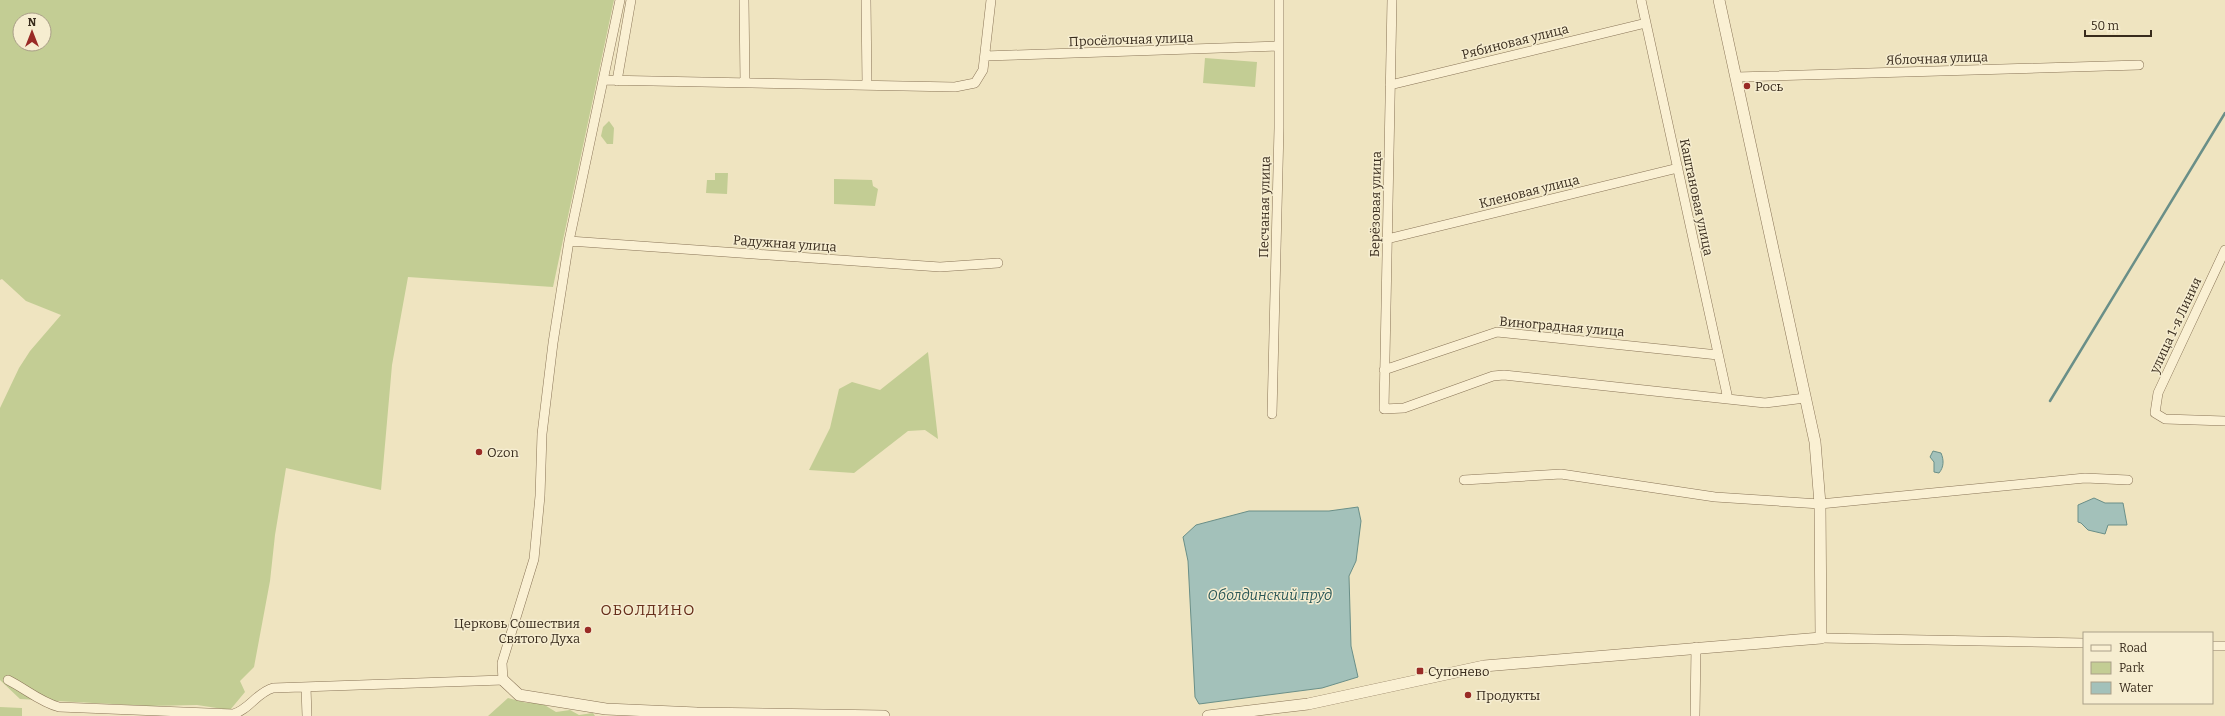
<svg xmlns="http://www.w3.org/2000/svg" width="2225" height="716" viewBox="0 0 2225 716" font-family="Bitter,serif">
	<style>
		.green { fill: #c3cd94; fill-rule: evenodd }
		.water { fill: #a3c1ba; stroke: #6a8f88 }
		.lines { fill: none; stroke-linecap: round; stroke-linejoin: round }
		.stream { stroke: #6a8f88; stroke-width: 2.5 }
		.minor-casing { stroke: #897457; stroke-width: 10 }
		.tertiary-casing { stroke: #897457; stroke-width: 12 }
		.minor { stroke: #faf0d3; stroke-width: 9 }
		.tertiary { stroke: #faf0d3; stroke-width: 11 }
		.poi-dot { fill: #992b26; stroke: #f6edd0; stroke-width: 1.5 }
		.labels { text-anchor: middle; stroke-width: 3; stroke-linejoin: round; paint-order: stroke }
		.street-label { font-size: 13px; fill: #382b1c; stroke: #f6edd0 }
		.poi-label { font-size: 13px; fill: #382b1c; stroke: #f6edd0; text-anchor: start }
		.water-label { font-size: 14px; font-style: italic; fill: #2b5858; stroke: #f6edd0 }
		.quarter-label { font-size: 15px; letter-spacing: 1px; fill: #662e1a; stroke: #f6edd0 }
	</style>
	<rect width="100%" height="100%" fill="#efe4c0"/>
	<path class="green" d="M0,0h614l-61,287 -145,-10 -16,88 -11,125 -95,-22 -11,67 -5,46 -16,86 -14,14 5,11 -15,18 -33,-5 -48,1 -129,-7 -20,-19v-272l19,-40 11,-17 31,-36 -35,-14 -24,-22 -2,1zM20,20h24v24h-24z
		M1205,58l52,4 -2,25 -52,-4z
		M609,121l5,7 -1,16h-6l-6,-8 2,-9z
		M715,173h13l-1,21 -21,-1 1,-13h8z
		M834,179l38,1 1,6 5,3 -3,17 -41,-2z
		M928,352l10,87 -13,-9 -17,1 -54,42 -45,-3 21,-42 9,-39 13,-7 28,8z
		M508,698l19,5 11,-2 18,11 14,-2 9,5 14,-2 2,3h-107z
		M0,707l22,1v8h-22z"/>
	<path class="water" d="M1933,451l8,2c3,7 3,14 -2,20l-5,-1v-10l-4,-5z
		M2094,498l11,5h18l4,22h-19l-3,9 -17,-4 -7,-7 -3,-1v-17z
		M1358,507l3,14 -5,40 -7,15 2,70 7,31 -36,11 -123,16 -4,-7 -7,-136 -5,-24 13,-12 53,-14h80z"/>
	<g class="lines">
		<path class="stream" d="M2050,401l175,-288"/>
		<g class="minor-casing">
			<path id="minor" d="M744,0l1,83
				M866,0l1,85
				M1392,0l-8,409 20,-1 89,-32 11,-1 261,28 40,-5
				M1641,0l87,399
				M985,56l293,-10
				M1736,77l403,-12
				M603,80l352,7 20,-4 8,-13 8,-70
				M617,81l14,-81
				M1390,85l256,-62
				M1387,239l291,-71
				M569,241l371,26 58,-4
				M2225,250l-67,143 -3,20 10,6 60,2
				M1384,370l113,-38 221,23
				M1272,414l7,-286v-128
				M1464,480l97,-6 154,23 105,7 265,-26 43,2
				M1821,638l263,5
				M2212,646h13
				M8,680c18,9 32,22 51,27l174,7c16,-4 23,-21 40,-26l230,-8 -1,-17 32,-104 6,-63 2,-62 11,-91 16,-102 51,-241
				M306,687l1,29
				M1695,716l1,-69"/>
		</g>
		<g class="tertiary-casing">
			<path id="tertiary" d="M503,680l16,15 87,14 91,4 187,3
				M1208,716l100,-12 176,-38 337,-28 -1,-134 -5,-62 -96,-442"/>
		</g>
		<use href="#minor" class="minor"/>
		<use href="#tertiary" class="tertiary"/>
	</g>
	<g class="poi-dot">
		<circle cx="1747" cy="86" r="4"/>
		<circle cx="479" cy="452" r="4"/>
		<circle cx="588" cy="630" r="4"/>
		<rect x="1416" y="667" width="8" height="8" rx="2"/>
		<circle cx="1468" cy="695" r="4"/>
	</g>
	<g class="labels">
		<g class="street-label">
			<text transform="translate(1131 39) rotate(-2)" y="5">Просёлочная улица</text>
			<text transform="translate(1515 41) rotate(-14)" y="5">Рябиновая улица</text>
			<text transform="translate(1937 58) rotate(-2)" y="5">Яблочная улица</text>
			<text transform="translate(1529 191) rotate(-14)" y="5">Кленовая улица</text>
			<text transform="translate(1697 197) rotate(78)" y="5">Каштановая улица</text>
			<text transform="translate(1375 204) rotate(-89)" y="5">Берёзовая улица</text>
			<text transform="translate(1264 207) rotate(-89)" y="5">Песчаная улица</text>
			<text transform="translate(785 243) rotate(4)" y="5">Радужная улица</text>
			<text transform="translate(2175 325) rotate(-65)" y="5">улица 1-я Линия</text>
			<text transform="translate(1562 326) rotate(5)" y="5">Виноградная улица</text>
		</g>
		<g class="poi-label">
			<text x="1755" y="91">Рось</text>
			<text x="487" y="457">Ozon</text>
			<text x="580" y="628" text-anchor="end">Церковь Сошествия<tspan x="580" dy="15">Святого Духа</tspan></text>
			<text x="1428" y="676">Супонево</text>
			<text x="1476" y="700">Продукты</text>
		</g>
		<g class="water-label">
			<text x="1270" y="600">Оболдинский пруд</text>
		</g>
		<g class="quarter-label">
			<text x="648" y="615">ОБОЛДИНО</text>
		</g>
	</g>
	<rect x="2083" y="632" width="130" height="72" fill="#f6edd0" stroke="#aa9f88"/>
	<rect x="2091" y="645" width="20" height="6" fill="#faf0d3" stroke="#aa9f88"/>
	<text x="2119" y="652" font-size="12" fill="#382b1c">Road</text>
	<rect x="2091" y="662" width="20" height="12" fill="#c3cd94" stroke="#aa9f88"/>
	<text x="2119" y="672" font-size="12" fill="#382b1c">Park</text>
	<rect x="2091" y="682" width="20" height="12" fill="#a3c1ba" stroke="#aa9f88"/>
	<text x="2119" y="692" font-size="12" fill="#382b1c">Water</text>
	<g transform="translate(32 32)"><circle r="19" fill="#f6edd0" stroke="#aa9f88"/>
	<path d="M0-3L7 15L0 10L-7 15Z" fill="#992b26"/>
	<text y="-6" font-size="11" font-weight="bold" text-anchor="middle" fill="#382b1c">N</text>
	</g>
	<path d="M2085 30v6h66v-6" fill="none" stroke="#382b1c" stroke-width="2"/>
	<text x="2091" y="30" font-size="12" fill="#382b1c" stroke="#f6edd0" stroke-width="3" paint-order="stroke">50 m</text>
</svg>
